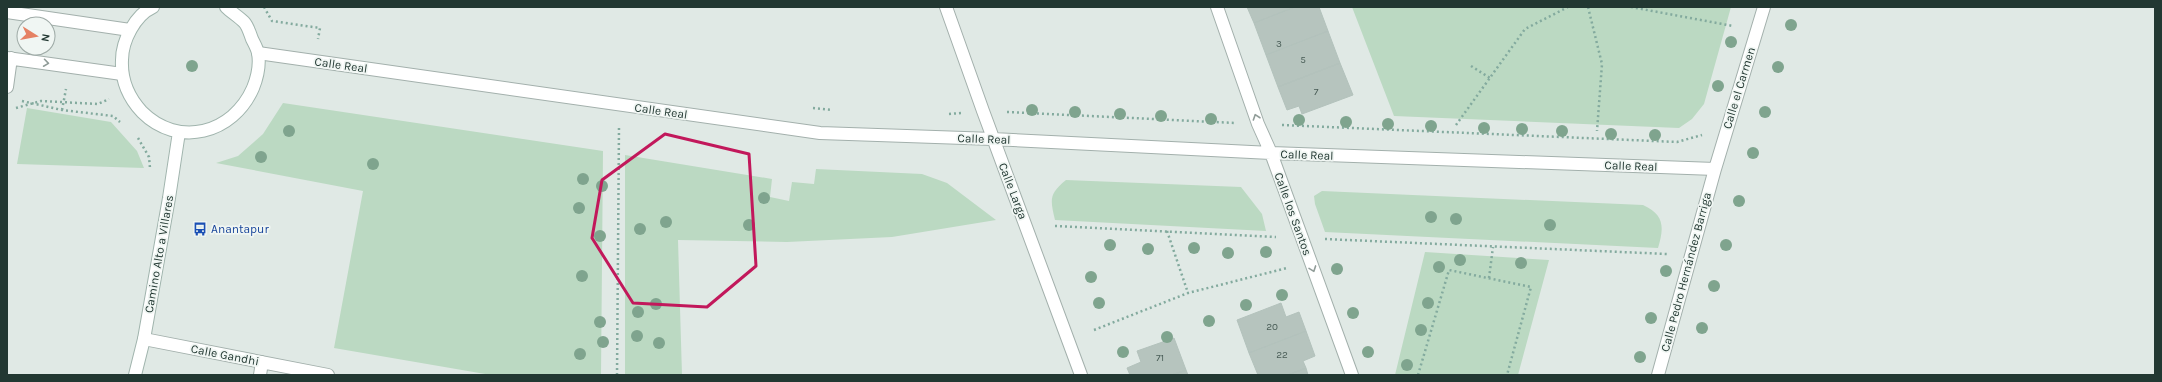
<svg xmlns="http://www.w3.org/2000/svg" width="2162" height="382" viewBox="0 0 2162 382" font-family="Karla,sans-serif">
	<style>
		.green { fill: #bbd9c2 }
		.building { fill: #b6c4be; stroke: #b3c2bc }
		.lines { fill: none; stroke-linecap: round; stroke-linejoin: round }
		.street-casing { stroke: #a3b0ac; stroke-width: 14 }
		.secondary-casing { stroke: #a0b4ad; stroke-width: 14 }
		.path { stroke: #83aa9e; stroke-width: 2.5; stroke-dasharray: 2 3; stroke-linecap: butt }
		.street { stroke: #fff; stroke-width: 12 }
		.secondary { stroke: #fff; stroke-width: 12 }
		.tree { fill: #7fa48e }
		.oneway { stroke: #909c98 }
		.marked { fill: none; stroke: #c2185b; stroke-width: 3; stroke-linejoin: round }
		.labels { text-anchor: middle; stroke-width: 3.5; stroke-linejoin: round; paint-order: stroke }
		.number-label { font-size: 10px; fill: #475b55 }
		.street-label { font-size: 12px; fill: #223832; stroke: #f0f6f3 }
		.transit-label { font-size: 12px; fill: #164399; stroke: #f0f6f3; text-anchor: start }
	</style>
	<rect width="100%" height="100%" fill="#e0e9e5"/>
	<path class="green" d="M1352,7h379l-27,97 -12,15 -13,9 -285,-12z
		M283,103l320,48 -2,224h-110l-157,-27 29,-157 -147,-28 22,-7 25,-22z
		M27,108l84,14 26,29 7,17 -127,-4z
		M625,155l147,24 -2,18 19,4 3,-19 22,2 2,-15 106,5 25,9 49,37 -104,17 -105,5 -109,-2 4,135h-57z
		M1066,180l175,7 21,27 4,17 -211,-11c-5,-21 -6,-26 11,-40z
		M1322,191l321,14c22,10 21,23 15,43l-333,-16 -10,-28 -1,-8z
		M1425,252l124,8 -31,115h-123z"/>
	<path class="building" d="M1247,7h48l-41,16z
		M1295,7h24l9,24 -62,24 -12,-32z
		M1328,31l12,32 -62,24 -12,-32z
		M1340,63l13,32 -51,19 -3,-8 -12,4 -9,-23z
		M1281,303l5,14 13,-5 7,19 -57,22 -12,-33z
		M1306,331l9,25 -12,5 3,7 -18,7h-30l-9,-22z
		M1174,338l12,32 -14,5h-42l-3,-7 14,-6 -4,-11z
		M1306,368l2,7h-20z
		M1186,370l2,5h-16z"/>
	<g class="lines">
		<g class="street-casing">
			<path id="street" d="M946,7l37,104 98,264
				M1217,7l41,117 13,29 81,222
				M7,12l123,18
				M258,53l562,80 173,6 278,14 444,16
				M7,58l115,16
				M7,87l4,-29
				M144,339l184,36
				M260,375l2,-13
				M1658,375l57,-206 49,-162"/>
		</g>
		<g class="secondary-casing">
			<path id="secondary" d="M153,7c-18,8 -31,34 -31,53 -1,20 6,37 20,52 36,36 91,22 111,-24 4,-10 7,-24 5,-35 -1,-5 -4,-10 -6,-14 -2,-5 -4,-13 -8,-17 -5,-5 -13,-10 -18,-15
				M135,375l9,-36 25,-141 10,-66"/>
		</g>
		<path class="path" d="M264,7l8,14 48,7 -2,11
			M1588,7l14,57 -5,67
			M1631,7l102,19
			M1471,66l19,12
			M22,101l40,9 51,6 7,6
			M16,108l25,-7 57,3 11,-5
			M813,108l19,2
			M62,110l4,-21
			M1007,112l228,11
			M949,114l13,-1
			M1282,125l395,17 25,-7
			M1456,125l69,-96 43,-22
			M138,138l11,19 1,11
			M1055,226l221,11
			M1167,231l21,62
			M1325,239l342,15
			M1489,278l4,-31
			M1094,330l94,-37 99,-25
			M617,375l2,-249
			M1418,375l31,-105 82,17 -24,88"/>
		<use href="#street" class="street"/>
		<use href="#secondary" class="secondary"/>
	</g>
	<g class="tree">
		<circle cx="1791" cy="25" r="6"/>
		<circle cx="1731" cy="42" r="6"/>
		<circle cx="192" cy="66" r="6"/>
		<circle cx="1778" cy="67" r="6"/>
		<circle cx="1718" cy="86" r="6"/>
		<circle cx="1032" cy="110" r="6"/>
		<circle cx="1075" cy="112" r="6"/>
		<circle cx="1765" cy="112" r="6"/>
		<circle cx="1120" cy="114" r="6"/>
		<circle cx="1161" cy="116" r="6"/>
		<circle cx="1211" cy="119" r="6"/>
		<circle cx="1299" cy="120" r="6"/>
		<circle cx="1346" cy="122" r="6"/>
		<circle cx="1388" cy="124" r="6"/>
		<circle cx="1431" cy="126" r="6"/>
		<circle cx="1484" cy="128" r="6"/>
		<circle cx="1522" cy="129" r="6"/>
		<circle cx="289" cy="131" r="6"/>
		<circle cx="1562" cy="131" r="6"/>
		<circle cx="1611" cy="134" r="6"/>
		<circle cx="1655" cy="135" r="6"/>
		<circle cx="1753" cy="153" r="6"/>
		<circle cx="261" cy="157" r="6"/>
		<circle cx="373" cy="164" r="6"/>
		<circle cx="583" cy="179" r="6"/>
		<circle cx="602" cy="186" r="6"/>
		<circle cx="764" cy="198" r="6"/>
		<circle cx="1739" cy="201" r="6"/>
		<circle cx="579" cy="208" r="6"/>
		<circle cx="1431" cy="217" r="6"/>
		<circle cx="1456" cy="219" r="6"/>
		<circle cx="666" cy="222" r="6"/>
		<circle cx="749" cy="225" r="6"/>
		<circle cx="1550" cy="225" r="6"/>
		<circle cx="640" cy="229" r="6"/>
		<circle cx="600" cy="236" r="6"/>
		<circle cx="1110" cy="245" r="6"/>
		<circle cx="1726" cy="245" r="6"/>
		<circle cx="1194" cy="248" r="6"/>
		<circle cx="1148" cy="249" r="6"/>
		<circle cx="1266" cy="252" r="6"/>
		<circle cx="1228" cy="253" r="6"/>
		<circle cx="1460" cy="260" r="6"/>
		<circle cx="1521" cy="263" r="6"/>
		<circle cx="1439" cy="267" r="6"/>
		<circle cx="1337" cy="269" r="6"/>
		<circle cx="1666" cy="271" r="6"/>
		<circle cx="582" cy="276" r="6"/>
		<circle cx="1091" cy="277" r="6"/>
		<circle cx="1714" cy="286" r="6"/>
		<circle cx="1282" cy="295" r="6"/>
		<circle cx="1099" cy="303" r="6"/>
		<circle cx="1428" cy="303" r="6"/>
		<circle cx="656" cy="304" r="6"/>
		<circle cx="1246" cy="305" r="6"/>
		<circle cx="638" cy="312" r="6"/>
		<circle cx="1353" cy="313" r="6"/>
		<circle cx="1651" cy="318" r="6"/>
		<circle cx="1209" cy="321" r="6"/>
		<circle cx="600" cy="322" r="6"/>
		<circle cx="1702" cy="328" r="6"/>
		<circle cx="1421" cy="330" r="6"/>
		<circle cx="637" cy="336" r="6"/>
		<circle cx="1167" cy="337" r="6"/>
		<circle cx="603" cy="342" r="6"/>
		<circle cx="659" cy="343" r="6"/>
		<circle cx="1123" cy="352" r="6"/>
		<circle cx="1368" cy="352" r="6"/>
		<circle cx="580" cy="354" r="6"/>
		<circle cx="1640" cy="357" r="6"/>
		<circle cx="1407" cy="365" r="6"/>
	</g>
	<defs><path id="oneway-chevron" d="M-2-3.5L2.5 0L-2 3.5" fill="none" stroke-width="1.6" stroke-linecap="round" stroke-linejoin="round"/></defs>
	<g class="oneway">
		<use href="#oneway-chevron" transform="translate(46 63) rotate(8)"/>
		<use href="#oneway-chevron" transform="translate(1256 117) rotate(-109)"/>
		<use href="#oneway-chevron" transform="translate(1313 269) rotate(70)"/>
	</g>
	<path class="marked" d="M665,134l84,20 7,112 -49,41 -74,-4 -41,-65 10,-58z"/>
	<defs>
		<g id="bus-bare" transform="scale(1.08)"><path d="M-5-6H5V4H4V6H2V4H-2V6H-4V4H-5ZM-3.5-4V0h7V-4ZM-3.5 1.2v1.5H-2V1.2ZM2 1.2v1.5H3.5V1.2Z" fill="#1a4fb4" stroke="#f0f6f3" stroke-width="2.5" paint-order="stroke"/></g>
	</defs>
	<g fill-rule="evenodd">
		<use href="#bus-bare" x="200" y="229"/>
	</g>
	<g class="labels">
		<g class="number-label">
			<text x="1279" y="47">3</text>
			<text x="1303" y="63">5</text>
			<text x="1316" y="95">7</text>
			<text x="1272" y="330">20</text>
			<text x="1282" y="358">22</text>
			<text x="1160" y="361">71</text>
		</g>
		<g class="street-label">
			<text transform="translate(341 65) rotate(8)" y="4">Calle Real</text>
			<text transform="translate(1739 88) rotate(-73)" y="4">Calle el Carmen</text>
			<text transform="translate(661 111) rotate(8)" y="4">Calle Real</text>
			<text transform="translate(984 139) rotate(2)" y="4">Calle Real</text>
			<text transform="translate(1307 155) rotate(2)" y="4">Calle Real</text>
			<text transform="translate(1631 166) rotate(2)" y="4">Calle Real</text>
			<text transform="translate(1013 191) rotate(69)" y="4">Calle Larga</text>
			<text transform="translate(1293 214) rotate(70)" y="4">Calle los Santos</text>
			<text transform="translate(159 254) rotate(-80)" y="4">Camino Alto a Villares</text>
			<text transform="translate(1686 272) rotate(-75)" y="4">Calle Pedro Hernández Barriga</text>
			<text transform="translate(225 355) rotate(11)" y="4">Calle Gandhi</text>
		</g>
		<g class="transit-label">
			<text x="211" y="233">Anantapur</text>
		</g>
	</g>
	<rect width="2162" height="382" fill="none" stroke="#223832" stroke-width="16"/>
	<g transform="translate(36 36) rotate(101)"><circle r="19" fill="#f0f6f3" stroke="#9eaaa6"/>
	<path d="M0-3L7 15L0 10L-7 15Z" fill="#e58163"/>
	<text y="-6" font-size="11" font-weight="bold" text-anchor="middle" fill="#223832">N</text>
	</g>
</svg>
